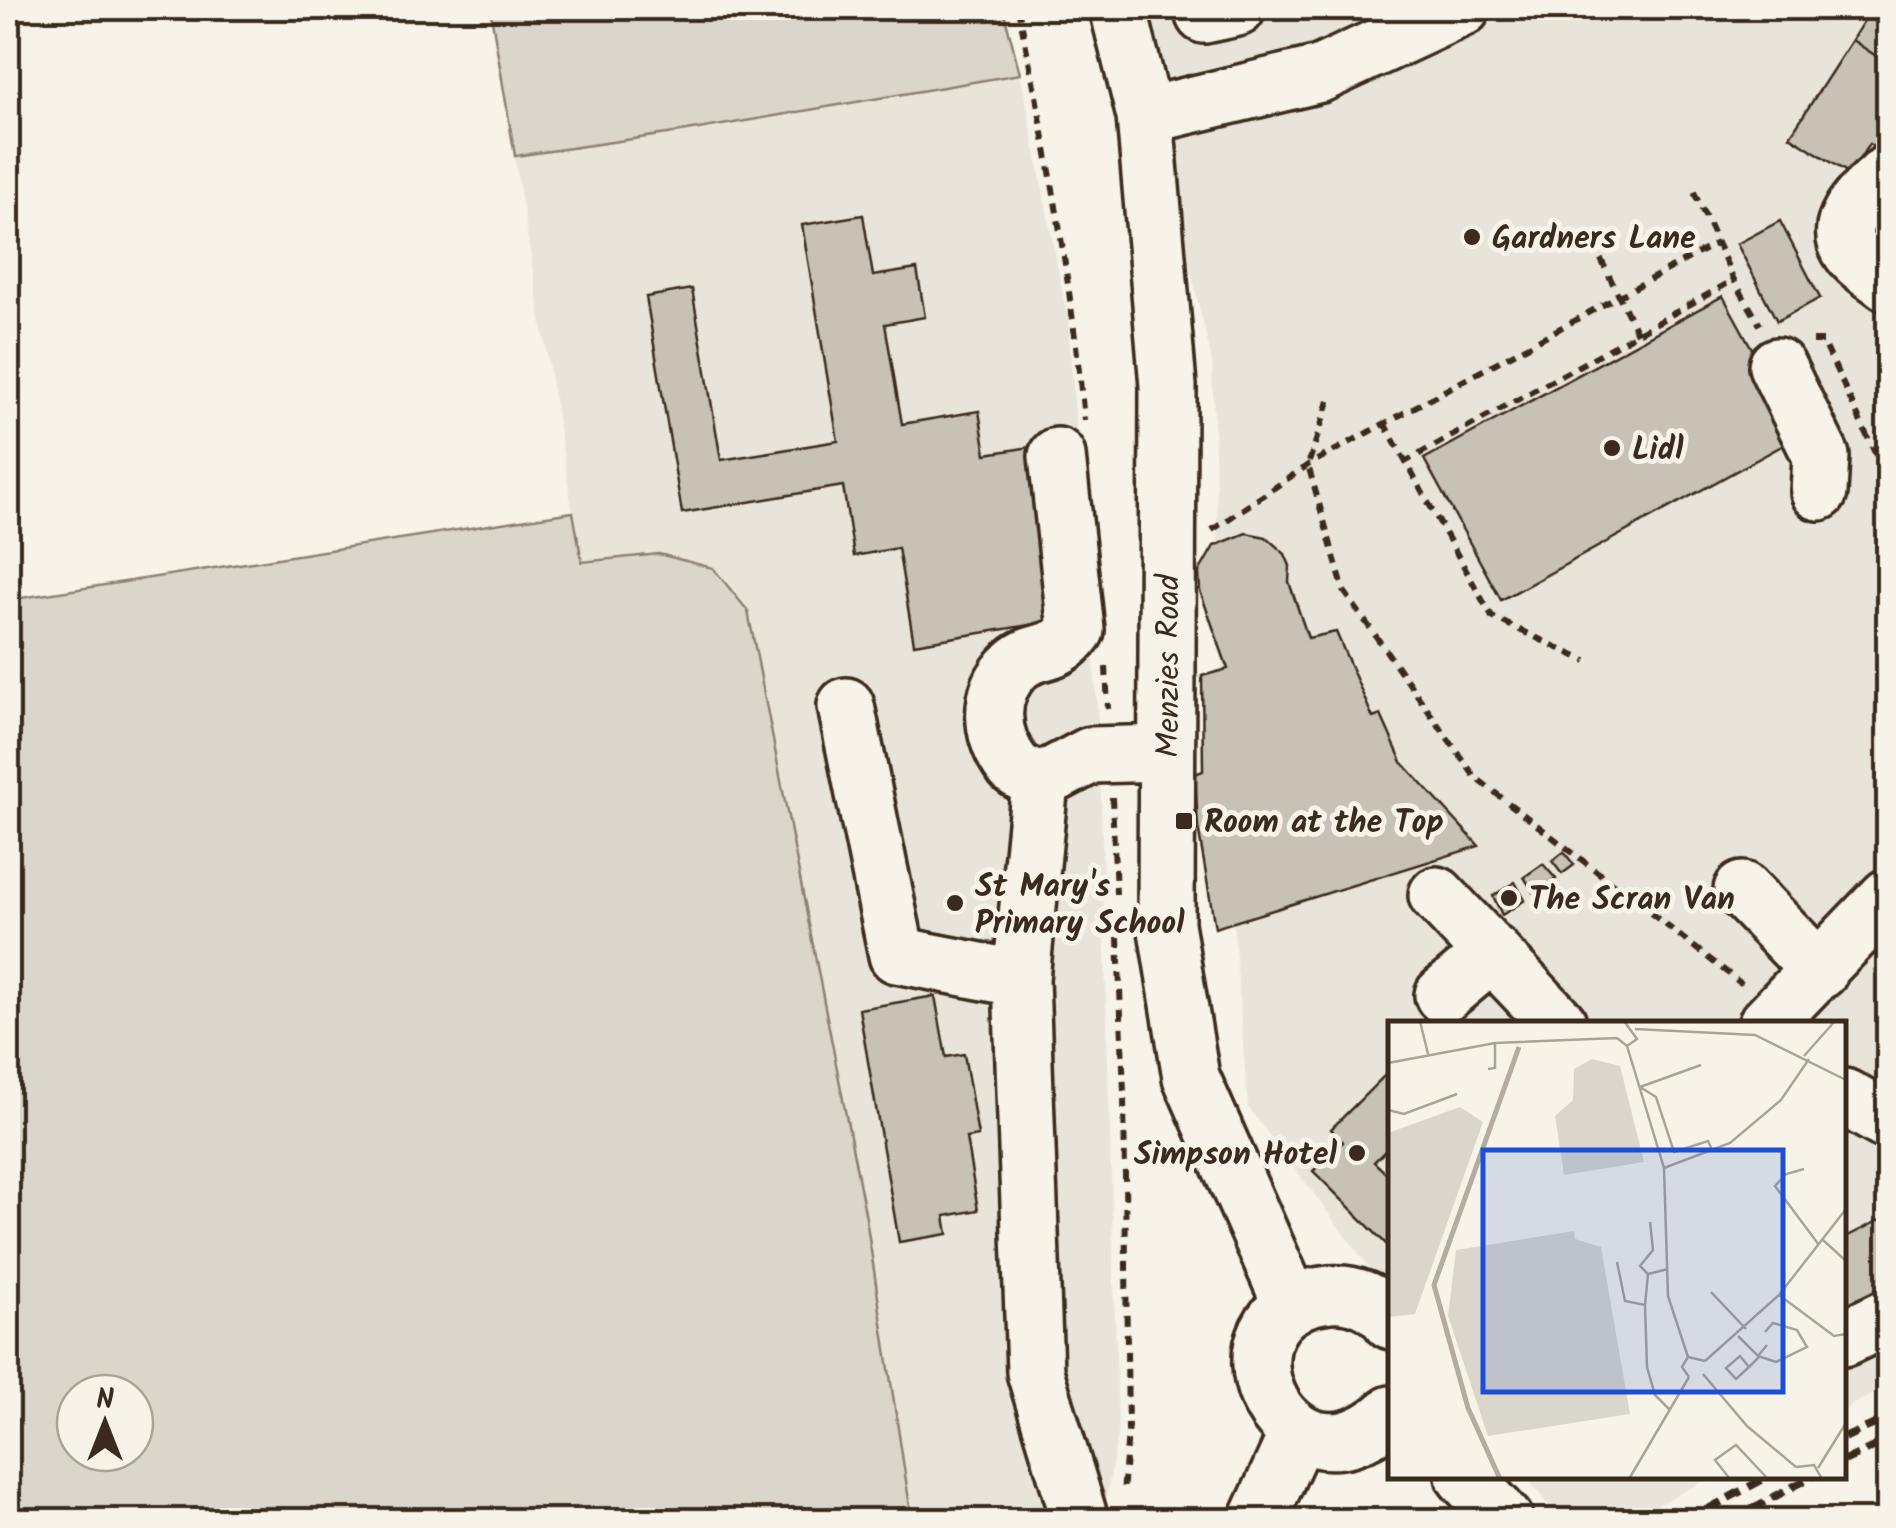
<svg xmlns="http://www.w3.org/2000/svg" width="1896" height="1528" viewBox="0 0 1896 1528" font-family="Kalam,sans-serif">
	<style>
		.built { fill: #e9e4d9 }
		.green { fill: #dbd6cb; stroke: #8b8074; stroke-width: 2.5; fill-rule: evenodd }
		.building { fill: #c8c1b6; stroke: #3b2a1e; stroke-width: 2.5 }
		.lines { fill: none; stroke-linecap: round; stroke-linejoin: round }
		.minor-casing { stroke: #3b2a1e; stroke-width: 62 }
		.major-casing { stroke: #3b2a1e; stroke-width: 62 }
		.path { stroke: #3b2a1e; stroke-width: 6; stroke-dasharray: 10 8; stroke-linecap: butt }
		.minor { stroke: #f7f3e8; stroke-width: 55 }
		.major { stroke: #f7f3e8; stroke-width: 55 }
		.rail { stroke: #3b2a1e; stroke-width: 8; stroke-dasharray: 15 8; stroke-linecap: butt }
		.poi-dot { fill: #3b2a1e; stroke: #f7f3e8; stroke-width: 4 }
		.labels { text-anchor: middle; stroke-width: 10; stroke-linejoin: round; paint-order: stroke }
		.poi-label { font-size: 32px; font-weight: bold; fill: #3b2a1e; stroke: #f7f3e8; text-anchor: start }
		.street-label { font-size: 32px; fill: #3b2a1e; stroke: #f7f3e8 }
		.inset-river { fill: none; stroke: #b4aca0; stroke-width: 5 }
		.inset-road { fill: none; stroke: #aca397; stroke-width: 2.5 }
		.view { fill: #1d4ed8; fill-opacity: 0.15; stroke: #1d4ed8; stroke-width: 5 }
		.inset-edge { fill: none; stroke: #3b2a1e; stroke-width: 5 }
	</style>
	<rect width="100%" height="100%" fill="#f7f3e8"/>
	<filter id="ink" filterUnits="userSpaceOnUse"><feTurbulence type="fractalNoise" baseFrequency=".01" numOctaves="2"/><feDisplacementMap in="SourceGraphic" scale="20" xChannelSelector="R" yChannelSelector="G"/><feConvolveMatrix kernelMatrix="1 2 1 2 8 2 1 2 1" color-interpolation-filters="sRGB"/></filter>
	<g filter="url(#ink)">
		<path class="built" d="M490,8h513l22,88 43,226 31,409 19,699 -15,90h-191l-46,-302 -118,-607 -89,-57 -78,8z
			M1129,8h759v1378l-44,23v-386h-453v273l-143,-189 -20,-248 -16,-498z
			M1526,1476h188l-87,44h-67z"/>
		<path class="green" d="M490,8h513l17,66 -339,58 -166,24z
			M573,512l9,50 77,-8 54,14 35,43 118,607 46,302h-904v-920zM75,1393h60v60h-60z"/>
		<path class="building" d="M1850,8h38v56l-36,-24 14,-23z
			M1852,40l36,24v85l-3,5 -16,-10 -19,30 -60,-38z
			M1888,199v58l-28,-22z
			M863,215l10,61 44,-7 8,48 -40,7 17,100 77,-13 7,43 44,-7 29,173 -145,24 -16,-96 -44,8 -11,-70 -161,27 -36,-216 46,-8 29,171 117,-19 -36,-216z
			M1780,221l40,77 -43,23 -40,-77z
			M1723,296l77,140 -299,164 -77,-141z
			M1246,533l20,4 19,17 5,12 -1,16 19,56 28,-6 37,86 8,-3 21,47 77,84 -264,82 -17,-101 -3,-53 8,-3 -1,-95 26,-7 -28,-78 -1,-19 15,-26z
			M1564,852l10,13 -12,9 -10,-13z
			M1543,864l13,15 -22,14 -10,-16z
			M1515,882l10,18 -23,15 -9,-19z
			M935,996l11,61 18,-3 14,82 -12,2 12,72 -33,6 3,18 -49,8 -40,-233z
			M1391,1069v76l-17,17 17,16v71l-78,-78 30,-29 -12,-13z
			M1888,1216v85l-44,23v-86z"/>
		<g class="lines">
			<g class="minor-casing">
				<path id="minor" d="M1118,8l27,108 23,270 -2,538 25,153 101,229
					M1203,8l1,7 33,-7
					M1145,116l175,-42 142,-66
					M1888,173c-19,18 -59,48 -37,79 8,12 26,22 37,31
					M1777,366l44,90 -2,36
					M1057,456l19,174c-19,28 -41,17 -60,35 -30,28 -26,71 -3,101 6,7 19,11 27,16l51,-27 75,-2
					M846,706l51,249 124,24 14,393 45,148
					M1742,890l78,81
					M1437,895l121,128
					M1021,979l19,-197
					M1443,995l50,-42
					M1844,1097l44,25
					M1844,1338l44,-21
					M1464,1476l41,44"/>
			</g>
			<g class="major-casing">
				<path id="major" d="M1767,1023l121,-126
					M1391,1321c-13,-19 -38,-29 -61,-27 -134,13 -51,219 61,120
					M1258,1520l40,-88"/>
			</g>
			<path class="path" d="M1018,8c29,136 53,273 66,412
				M1694,192l40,88 26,45
				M1593,243l45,92
				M1813,341h10l65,140
				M1329,401l-21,64 36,126 131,186 267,207
				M1384,423l108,194 94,44
				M1403,463l331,-183
				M1212,530l96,-65 409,-222
				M1888,533l-3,8 3,6
				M1106,667l2,42
				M1112,797l4,97
				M1118,937l6,156 4,339 -5,62"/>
			<use href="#minor" class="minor"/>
			<use href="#major" class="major"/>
			<path class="rail" d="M1844,1438l44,-20
				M1844,1461l44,-21
				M1688,1520l81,-44
				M1731,1520l82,-44"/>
		</g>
	</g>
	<g class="poi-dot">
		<circle cx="1472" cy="237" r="10"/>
		<circle cx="1612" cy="448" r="10"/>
		<rect x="1174" y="811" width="20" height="20" rx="5"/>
		<circle cx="1509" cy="898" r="10"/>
		<circle cx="955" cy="903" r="10"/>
		<circle cx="1357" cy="1153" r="10"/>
	</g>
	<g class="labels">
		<g class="poi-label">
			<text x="1492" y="248">Gardners Lane</text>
			<text x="1632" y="459">Lidl</text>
			<text x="1204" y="832">Room at the Top</text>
			<text x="975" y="896">St Mary's<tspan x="975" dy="37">Primary School</tspan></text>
			<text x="1529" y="909">The Scran Van</text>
			<text x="1337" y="1164" text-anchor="end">Simpson Hotel</text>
		</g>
		<g class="street-label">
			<text transform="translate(1167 666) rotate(-90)" y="11">Menzies Road</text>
		</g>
	</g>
	<g transform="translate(1388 1021)">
		<rect width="458" height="458" fill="#f7f3e8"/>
		<path d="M204,38l28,7 24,96 -80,13 -9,-59 18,-16 1,-31zM72,86l23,15 -68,192 -27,3v-184zM186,210l1,8 26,8 29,167 -142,22 -40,-120 8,-66z" fill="#dbd6cb"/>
		<path class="inset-river" d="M112,458l-32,-71 -34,-123 85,-238"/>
		<path class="inset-road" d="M32,0l8,33M247,8l120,6 91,45M229,17l10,8 10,-7 -13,-18M239,25l37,122 4,128 20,61M416,35l31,-35M0,42l107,-20 122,-5M100,48l7,-1v-25M252,66l16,10 18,55 34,-11 5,11M252,66l61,-22M0,89l16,4 53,-20M276,147l66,-25 51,-43 28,-41M416,148l-18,5 -11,12 44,59M262,201l3,28 -13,16 8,8 20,-5M435,219l23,21M229,241l8,39 20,4 2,62 8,28 15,15M323,271l35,37M391,274l55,41 12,-2M257,284l3,-31M350,315l20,20 9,-11M370,335l18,6 31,-15 -10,-17 -24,-7 -8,9M317,340l74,-66 67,-86M361,346l-9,-11 -14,12 10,11 13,-12 10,-10M315,353l44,52 49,41M301,356l-7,-10 6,-10 17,4M408,446l18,-2 8,14M430,447l28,-45M241,458l60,-102M342,458l-15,-19 21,-15 32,34"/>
		<path class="view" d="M95,129h300v242h-300z"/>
		<rect width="458" height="458" class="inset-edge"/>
	</g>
	<rect width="1896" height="1528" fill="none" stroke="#f7f3e8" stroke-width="40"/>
	<rect x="20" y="20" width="1856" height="1488" fill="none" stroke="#3b2a1e" stroke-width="4" filter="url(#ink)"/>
	<g transform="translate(105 1423)"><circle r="48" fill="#f7f3e8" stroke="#aca397" stroke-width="2.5"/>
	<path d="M0-8L18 38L0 25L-18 38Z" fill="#3b2a1e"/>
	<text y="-15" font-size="28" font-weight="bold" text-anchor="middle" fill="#3b2a1e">N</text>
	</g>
</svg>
